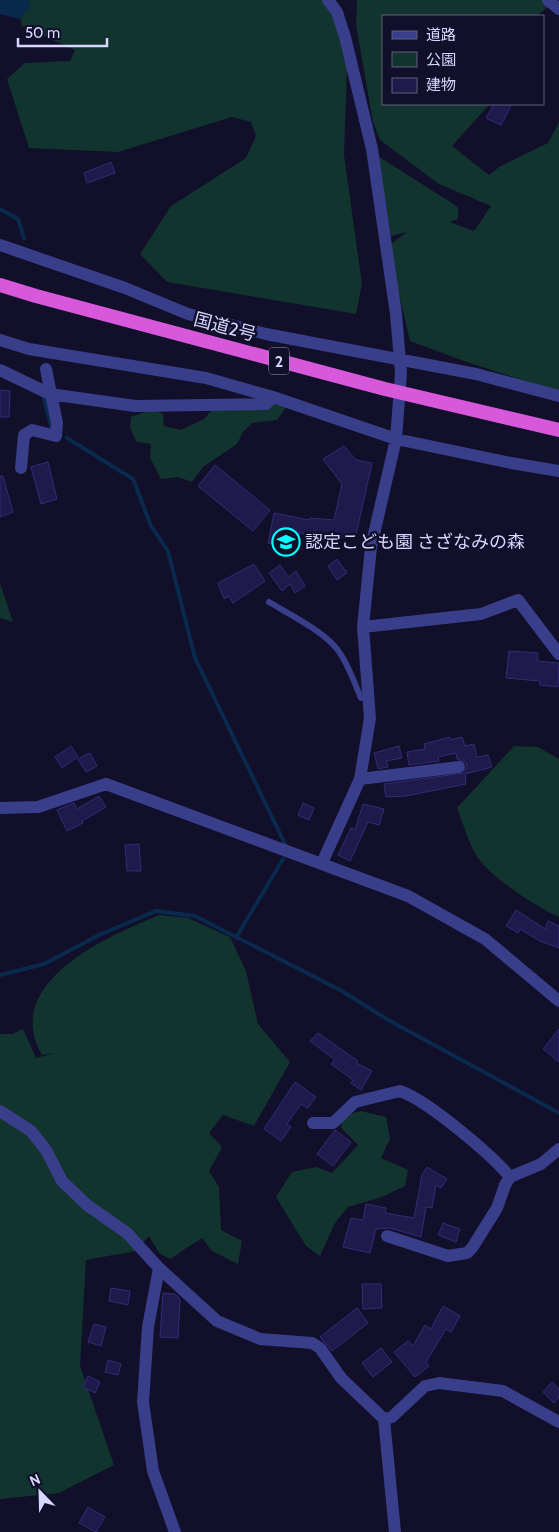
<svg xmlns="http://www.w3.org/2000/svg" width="559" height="1532" viewBox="0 0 559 1532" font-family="Cabin,'Noto Sans JP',sans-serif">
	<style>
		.green { fill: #12342f }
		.water { fill: #0a2a4d }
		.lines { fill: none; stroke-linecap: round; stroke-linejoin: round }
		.stream { stroke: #0a2a4d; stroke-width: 4 }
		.building { fill: #1f1a4b; stroke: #332b78 }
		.service { stroke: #383e8a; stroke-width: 6 }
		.minor { stroke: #383e8a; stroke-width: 12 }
		.trunk { stroke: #d858db; stroke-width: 14 }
		.labels { text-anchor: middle; stroke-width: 5; stroke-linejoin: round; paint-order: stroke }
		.shield { fill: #110f29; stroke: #9c9bbf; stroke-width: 1 }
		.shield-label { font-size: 16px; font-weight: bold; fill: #d8d7ff }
		.street-label { font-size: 18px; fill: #d8d7ff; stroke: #110f29 }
		.poi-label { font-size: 18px; fill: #d8d7ff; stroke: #110f29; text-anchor: start }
	</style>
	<rect width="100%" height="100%" fill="#110f29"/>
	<path class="green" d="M28,0h294l11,14 14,55 -3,86 18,129 -6,30 -189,-32 -27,-28 31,-48 75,-48 10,-22 -5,-14 -19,-5 -114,35 -89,-4 -22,-69 18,-16 45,-2 5,-11 -53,-24 -2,-7 11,-14z
		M357,0h199l-19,16h-154v88h107l-38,42 37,29 10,-8 49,-24 11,-21v270l-95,-31 -54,-20 -22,-95 19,-14 -16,4 -13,-80 80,51v12l-8,3 24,9 17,-25 -52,-22 -59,-44 -7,-18 -17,-97z
		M274,404l13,2 -10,14 -25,3 -9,9 -6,12 -34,23 -11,15 -14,-5 -17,2 -11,-21 1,-14 -14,-2 -7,-14 1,-11 22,-8 10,5 1,12 17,4 23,-11 10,-11z
		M0,583l13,39 -13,-4z
		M514,746l24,1 21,12v158c-22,-10 -71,-41 -83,-62 -8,-14 -13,-32 -19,-47z
		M160,915l28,3 42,19 16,34 12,53 32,38 -36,64 -31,-11 -14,18 13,14 -13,24 10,16 2,43 21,11 -4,23 -26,-13 -10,-13 -32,21 -11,-6 -10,-17 -13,15 -50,9 -6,106 34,99 -55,28 -59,6v-465h12l11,-5 13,29 19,-5 -13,2c-42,-72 67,-120 118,-140z
		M361,1111l25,6 4,22 -9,19 27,12 -3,16 -23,11 -34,10 -13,16 -15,33 -14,-10 -30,-49 16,-25 24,-5 16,6 26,-28 -16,-16 -2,-12z"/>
	<path class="water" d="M0,0h28l3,5 -11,14 -20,-5z"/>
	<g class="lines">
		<path class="stream" d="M0,209l18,10 6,19
			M44,399l7,27
			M67,438l66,41 18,47 17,25 27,107 91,188
			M237,936l46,-77
			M0,975l44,-11 55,-29 57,-24 39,5 147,75 48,30 169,92"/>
	</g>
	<path class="building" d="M494,104h18l-11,21 -15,-7z
		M111,162l4,11 -28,10 -3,-10z
		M0,390l10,1 -1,26h-9z
		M344,446l12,14 16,3 -17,76 -56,-6 -3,15 -28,-5 6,-30 35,7 1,-2 24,2 8,-36 -19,-25z
		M48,462l9,37 -16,5 -10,-37z
		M215,465l55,45 -17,21 -55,-45z
		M0,476h3l10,36 -13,5z
		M337,559l10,14 -10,7 -9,-14z
		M254,564l11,17 -32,22 -4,-7 -5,3 -6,-16z
		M280,565l8,12 8,-6 9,15 -10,7 -5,-9 -8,7 -13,-18z
		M509,651l29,2 -1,8 22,2 -1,24 -18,-2v-4l-34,-3z
		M450,737v3l12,-3 3,9 9,-2 3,13 11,-2 4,12 -27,7 1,10 -60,12 -20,1 -2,-13 80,-11 3,-6 -1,-4 -9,-4 -1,-6 -18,4 1,4 -30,4 -2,-13 18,-3 -1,-5z
		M71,746l7,11 -16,11 -7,-11z
		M399,746l3,12 -16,3 2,6 -10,2 -4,-16z
		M90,753l7,13 -11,6 -8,-13z
		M99,796l7,11 -24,14 1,2 -16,8 -10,-21 17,-7 3,6z
		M303,803l11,5 -5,12 -11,-5z
		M363,804l21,5 -5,16 -11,-3 -18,39 -12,-6 13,-27 4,2z
		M139,844l2,27h-14l-2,-26z
		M516,910l29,19 3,-8 11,5v22l-19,-7 -20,-12 -2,4 -12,-7z
		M559,1029v33l-16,-13z
		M318,1033l40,28 -2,2 16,8 -11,19 -10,-7 2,-3 -22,-16 4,-4 -25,-19z
		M295,1082l21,15 -8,11 -7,-4 -14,20 4,3 -10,14 -17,-12z
		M335,1130l16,12 -18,24 -16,-12z
		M427,1167l20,12 -6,9 -5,-3 -4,23 -6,-1 -5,30 -31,-9 -14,1 -6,24 -27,-6 8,-29 12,2 3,-16 20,4 -1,5 29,5 8,-43z
		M443,1223l17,6 -4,13 -18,-7z
		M362,1284h19l1,24 -19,1z
		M111,1288l19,3 -2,14 -19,-4z
		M163,1293l12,1 5,5 -2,39 -18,-1z
		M443,1306l17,10 -9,16 -5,-3 -20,33 3,4 -14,11 -21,-25 14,-11 5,5 12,-21 6,4z
		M357,1308l11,15 -36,28 -12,-14z
		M94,1324l12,3 -5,19 -13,-4z
		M381,1348l11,14 -19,15 -11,-14z
		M108,1360l13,4 -3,11 -13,-3z
		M88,1376l12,6 -5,11 -12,-6z
		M552,1382l7,7v8l-5,6 -11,-11z
		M88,1507l17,10 -9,15 -17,-9z"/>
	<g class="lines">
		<path class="service" d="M269,602c20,12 54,29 68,47 11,14 17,33 24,49h7"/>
		<path class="minor" d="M548,0l11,9
			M0,245l125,43 63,26 78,20 210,40 83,22
			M0,340l29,9 177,29 67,19 123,42 115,24 48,8
			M0,370l50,24 85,12 131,-2 7,-7
			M21,468l3,-33 8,-5 24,6 1,-13 -11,-54
			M363,627l118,-13 37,-14 41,54
			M360,779l99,-12
			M0,808l38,-1 68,-23 302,112 77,43 74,62
			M322,863l38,-84 10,-61 -7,-91 8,-80 25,-108 5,-66 -5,-59 -24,-165 -27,-112 -8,-25 -9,-12
			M0,1111l31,20 15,19 16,31 25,24 40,28 32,35 58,53 43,18 52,4 8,5 21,30 43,41 11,113
			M313,1123h20l22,-21 45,-11c27,9 92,64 110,86
			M387,1236l61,20 19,-3 5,-5 25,-40 8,-23 5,-8 31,-13 18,-15
			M159,1268l-11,59 -5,75 10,69 22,61
			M384,1419l8,-2 33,-31 14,-3 64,8 56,31"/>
		<path class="trunk" d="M0,285l36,11 349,93 174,41"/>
	</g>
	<defs>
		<g id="school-ring" transform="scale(1.4375)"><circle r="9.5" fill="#110f29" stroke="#03fffe" stroke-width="1.5"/><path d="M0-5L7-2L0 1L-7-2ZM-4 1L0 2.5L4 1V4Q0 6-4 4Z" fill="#03fffe"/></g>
	</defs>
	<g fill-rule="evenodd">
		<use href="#school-ring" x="286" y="542"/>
	</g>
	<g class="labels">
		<rect class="shield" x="269" y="347.5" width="20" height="27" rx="4"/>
		<g class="shield-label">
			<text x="279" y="367">2</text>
		</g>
		<g class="street-label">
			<text transform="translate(225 327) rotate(15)" y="6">国道2号</text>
		</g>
		<g class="poi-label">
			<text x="305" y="548">認定こども園 さざなみの森</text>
		</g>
	</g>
	<rect x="382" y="15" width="162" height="90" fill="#110f29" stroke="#615f7f"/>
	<rect x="392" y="31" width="25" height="8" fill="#383e8a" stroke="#615f7f"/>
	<text x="426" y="40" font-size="15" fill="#d8d7ff">道路</text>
	<rect x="392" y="52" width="25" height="15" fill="#12342f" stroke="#615f7f"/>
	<text x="426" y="65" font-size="15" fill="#d8d7ff">公園</text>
	<rect x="392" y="78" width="25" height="15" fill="#1f1a4b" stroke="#615f7f"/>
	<text x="426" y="90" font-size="15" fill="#d8d7ff">建物</text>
	<g transform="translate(40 1492) rotate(337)" stroke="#110f29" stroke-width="4" paint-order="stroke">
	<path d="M0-4L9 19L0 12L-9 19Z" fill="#d8d7ff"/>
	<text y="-8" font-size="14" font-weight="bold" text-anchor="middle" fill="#d8d7ff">N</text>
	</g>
	<path d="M18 38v8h89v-8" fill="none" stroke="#d8d7ff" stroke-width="2.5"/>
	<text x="25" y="38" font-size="15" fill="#d8d7ff" stroke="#110f29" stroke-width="4" paint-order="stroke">50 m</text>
</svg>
